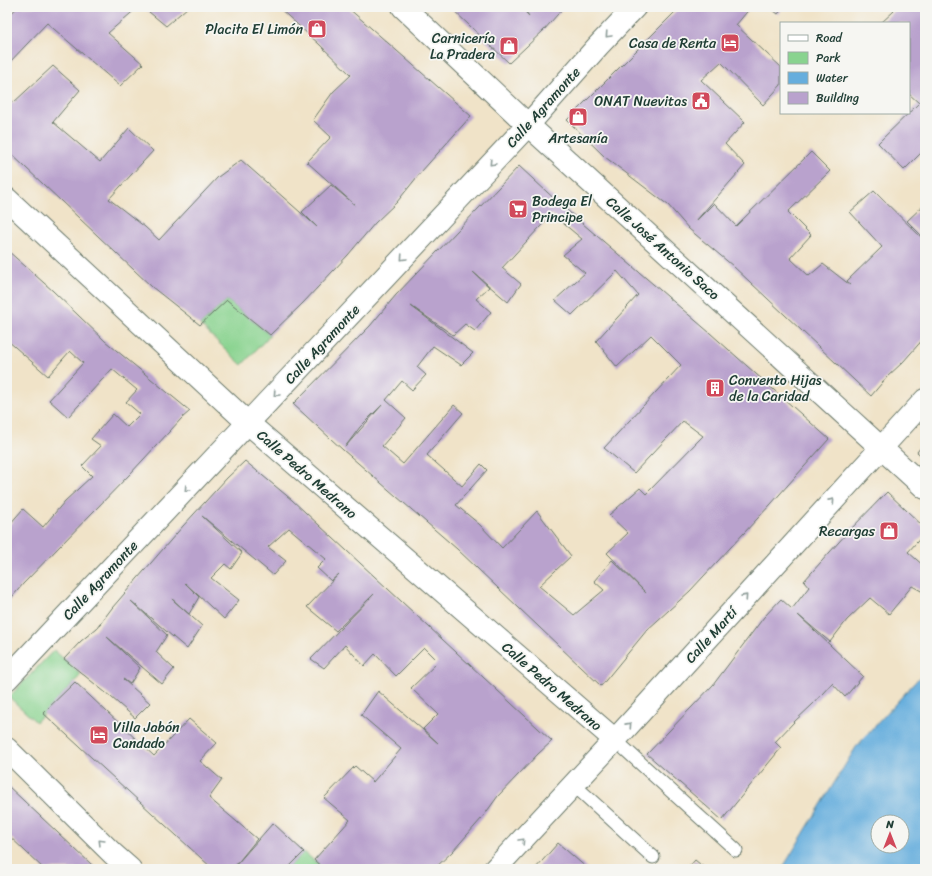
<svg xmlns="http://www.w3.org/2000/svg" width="932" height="876" viewBox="0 0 932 876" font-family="Sriracha,sans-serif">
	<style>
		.green { fill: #89d38f; stroke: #548862 }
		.water { fill: #66aedd; stroke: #427688; fill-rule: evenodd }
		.building { fill: #b9a2cd; fill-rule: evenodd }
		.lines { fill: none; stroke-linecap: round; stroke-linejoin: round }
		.lane-casing { stroke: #687768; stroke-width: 15 }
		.street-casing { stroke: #687768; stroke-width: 24 }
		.primary-casing { stroke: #687768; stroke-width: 24 }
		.lane { stroke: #fff; stroke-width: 13 }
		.street { stroke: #fff; stroke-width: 22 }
		.primary { stroke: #fff; stroke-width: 22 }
		.oneway { stroke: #8f9e9a }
		.labels { text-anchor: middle; stroke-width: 3.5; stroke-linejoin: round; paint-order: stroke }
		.poi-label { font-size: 14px; fill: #1f3d34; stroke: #f6f6f2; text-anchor: end }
		.street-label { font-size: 14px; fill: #1f3d34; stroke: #f6f6f2 }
	</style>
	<rect width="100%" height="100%" fill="#f6f6f2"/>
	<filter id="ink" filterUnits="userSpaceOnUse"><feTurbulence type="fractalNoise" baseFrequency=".025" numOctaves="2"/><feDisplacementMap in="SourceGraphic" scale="8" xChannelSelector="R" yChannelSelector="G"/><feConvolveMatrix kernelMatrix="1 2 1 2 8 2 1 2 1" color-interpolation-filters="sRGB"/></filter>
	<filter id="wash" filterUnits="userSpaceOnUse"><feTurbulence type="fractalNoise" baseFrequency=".012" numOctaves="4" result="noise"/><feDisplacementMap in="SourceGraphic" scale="16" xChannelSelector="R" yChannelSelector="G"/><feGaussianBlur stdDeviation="0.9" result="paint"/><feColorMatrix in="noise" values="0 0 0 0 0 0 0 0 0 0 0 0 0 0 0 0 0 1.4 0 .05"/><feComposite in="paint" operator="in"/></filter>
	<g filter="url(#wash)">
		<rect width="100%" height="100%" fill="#f0e3c8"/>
		<path class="green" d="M227,300l43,35 -28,30 -42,-40z
			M54,650l27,25 -45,47 -27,-25z
			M304,852l20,17h-37z"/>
		<path class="water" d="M925,671v198h-143l74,-122zM878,822h24v24h-24z"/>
		<g id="blocks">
			<path class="building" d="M18,7h120l-30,26 35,31 -23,22 -73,-63 -40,42v-48z
				M143,7h45l-22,19z
				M278,7h69l124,109 -50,56 -24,30 -22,21 -27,32 -45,48 -33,32 -43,-35 -27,25 -48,-38 -145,-137v-54l6,7 40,-37 27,24 -27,32 20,17 27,23 29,-34 24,23 -44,48 36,28 14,13 59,-63 23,-17 76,67 -15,-15 29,-27 24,20 -48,-43 24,-25 -18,-17 20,-28 18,-17 -32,-31z
				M450,7h71l8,9 -7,-9h42l-20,23 -35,33z
				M680,7h71l-15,18 45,42v18l-18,20 -42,-43 -20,18 44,42 -20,22 20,21 -50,57 19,-19 22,23 75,-74 19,19 -42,41 23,23 -21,23 19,18 14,-12 27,21 -3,-4 35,-34 -32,-35 24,-21 51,50v96l-22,25 -16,15 -16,19 -138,-130 -44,-37 -21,-24 -63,-48 -38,-37z
				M769,7h15l-6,7z
				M890,7h35v142l-21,21 -26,-27 41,-40 -10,-9v-71h-28l13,-12z
				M519,166l42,39 149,128 119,106 -58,65 -81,87 -43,39 -46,56 -144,-137 -114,-99 -50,-46 77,-78 26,-31zM552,214l30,25 -19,16 22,18 -30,27 17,15 45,-44 21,24 -42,46 21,26 34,-32 30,30 -77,83 30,25 49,-52 20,15 -57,58 -6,-6 -31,27 19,18 -21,20 39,40 -34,-33 -18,21 10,9 -30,25 -35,-29 32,-30 -34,-45 -35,37 -23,-24 -23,-19 31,-35 -6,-6 -19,22 -35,-31 36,-42 -9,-8 -51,59 -21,-18 24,-28 -20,-18 16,-19 10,9 14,-15 -9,-8 16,-21 28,19 12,-12 -62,-47 42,29 12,-11 10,7 16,-19 -15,-13 13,-12 -16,-15 35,30 13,-18 -19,-16zM382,405l-37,42 15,-20z
				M925,204v35l-18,-18z
				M7,250l46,41 52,50 85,70 -8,7 -52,56 -107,110 -16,19v-80l2,2 14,-16 20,18 22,-26 27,-25 -10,-10 19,-20 -10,-7 22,-25 14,13 13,-13 -14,-12 11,-12 -25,-21 -44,48 -19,-17 34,-37 -13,-12 -22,25 -41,-36z
				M925,442v17l-8,-7z
				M245,461l47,39 260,241 -14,13 -40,42 -16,22 -29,33 -19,18h-110l-10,-9 36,-40 -26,-22 31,-32 18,16 28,-33 -40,-34 17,-24 60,52 -15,-14 15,-15 -27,-26 27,-26 -14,-14 -28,28 -21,-22 -11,12 -19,-21 -21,23 -13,-9 63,-65 -38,37 -29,-24 32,-33 -8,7 -14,-13 9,-9 -37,-31 -21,19 18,14 -13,14 -71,-59 40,37 -11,16 -6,-5 -14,14 28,22 -15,19 -39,-36 14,14 -10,17 -17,-15 30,27 -15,23 -56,-48 36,34 -11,17 18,17 -12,15 -55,-47 33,31 -10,16 -7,-5 27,24 -15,15 -24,-21 -47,-38 17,-18 16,-13 15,-20 71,-82 44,-48z
				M887,492l38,36v5l-17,19 17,15v26l-13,-7 -23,28 -19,-16 -23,22 -17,22 -32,-27 65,61 -18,21 -13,-14 -19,21 -19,18 -19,20 6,6 -59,72 -75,-66 66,-69 51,-68 17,-18 11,10 17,-22 -5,-6 43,-48z
				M75,682l79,74 35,-37 28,24 -17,18 22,19 -13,18 48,41 -21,26 37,-42 31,29 -17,17h-74l-170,-156z
				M7,785l84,79 6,5h-53l-37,-35z
				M558,843l30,26h-53z
				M695,860l11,9h-19z"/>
		</g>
	</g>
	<g filter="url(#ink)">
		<use href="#blocks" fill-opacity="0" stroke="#687768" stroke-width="1"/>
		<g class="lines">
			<g class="lane-casing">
				<path id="lane" d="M615,740l121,110
					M574,785l79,72"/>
			</g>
			<g class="street-casing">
				<path id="street" d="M403,7l125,118 397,363
					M7,199l241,224 367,317
					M7,749l106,105 17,15"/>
			</g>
			<g class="primary-casing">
				<path id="primary" d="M7,679l521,-554 70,-79 37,-39
					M495,869l120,-129 310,-340"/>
			</g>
			<use href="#lane" class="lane"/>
			<use href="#street" class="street"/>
			<use href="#primary" class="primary"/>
		</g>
		<defs><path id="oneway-chevron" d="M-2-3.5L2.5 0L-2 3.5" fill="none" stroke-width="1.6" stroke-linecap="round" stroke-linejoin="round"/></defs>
		<g class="oneway">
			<use href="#oneway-chevron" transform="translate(608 35) rotate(133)"/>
			<use href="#oneway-chevron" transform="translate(492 163) rotate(133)"/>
			<use href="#oneway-chevron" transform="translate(403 258) rotate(133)"/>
			<use href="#oneway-chevron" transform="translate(276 394) rotate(133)"/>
			<use href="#oneway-chevron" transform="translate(187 489) rotate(133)"/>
			<use href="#oneway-chevron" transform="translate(832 501) rotate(-48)"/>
			<use href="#oneway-chevron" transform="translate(745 597) rotate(-48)"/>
			<use href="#oneway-chevron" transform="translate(629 725) rotate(-48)"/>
			<use href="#oneway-chevron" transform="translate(522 841) rotate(-47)"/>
			<use href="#oneway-chevron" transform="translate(101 842) rotate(-135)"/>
		</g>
	</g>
	<defs>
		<g id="shop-square" transform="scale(1)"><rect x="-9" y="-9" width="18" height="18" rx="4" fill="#d1495b" stroke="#f6f6f2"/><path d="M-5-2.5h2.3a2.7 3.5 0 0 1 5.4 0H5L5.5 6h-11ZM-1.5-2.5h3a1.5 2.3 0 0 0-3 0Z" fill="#fff"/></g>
		<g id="hotel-square" transform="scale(1)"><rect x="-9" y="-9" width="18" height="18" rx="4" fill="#d1495b" stroke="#f6f6f2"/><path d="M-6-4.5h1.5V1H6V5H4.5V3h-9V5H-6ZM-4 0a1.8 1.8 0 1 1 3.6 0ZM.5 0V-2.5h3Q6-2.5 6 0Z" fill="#fff"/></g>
		<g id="civic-square" transform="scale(1)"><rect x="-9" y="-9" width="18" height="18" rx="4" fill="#d1495b" stroke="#f6f6f2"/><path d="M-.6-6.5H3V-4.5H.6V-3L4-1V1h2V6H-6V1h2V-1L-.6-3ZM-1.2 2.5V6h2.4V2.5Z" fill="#fff"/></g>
		<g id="supermarket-square" transform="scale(1)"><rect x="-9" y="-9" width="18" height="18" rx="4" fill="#d1495b" stroke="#f6f6f2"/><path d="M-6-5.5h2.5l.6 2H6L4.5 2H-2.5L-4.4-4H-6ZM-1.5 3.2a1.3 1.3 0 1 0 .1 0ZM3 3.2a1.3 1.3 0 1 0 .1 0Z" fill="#fff"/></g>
		<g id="building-square" transform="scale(1)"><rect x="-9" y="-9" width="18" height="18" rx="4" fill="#d1495b" stroke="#f6f6f2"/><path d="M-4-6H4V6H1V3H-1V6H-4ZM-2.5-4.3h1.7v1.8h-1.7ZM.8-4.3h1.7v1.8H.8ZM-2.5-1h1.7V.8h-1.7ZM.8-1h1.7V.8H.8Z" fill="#fff"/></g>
	</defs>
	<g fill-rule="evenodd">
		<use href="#shop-square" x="317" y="29"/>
		<use href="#hotel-square" x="730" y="43"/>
		<use href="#shop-square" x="509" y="46"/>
		<use href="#civic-square" x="701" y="101"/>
		<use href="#shop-square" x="578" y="117"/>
		<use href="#supermarket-square" x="518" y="209"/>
		<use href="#building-square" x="715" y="388"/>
		<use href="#shop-square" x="889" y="531"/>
		<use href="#hotel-square" x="99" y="735"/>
	</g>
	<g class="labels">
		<g class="poi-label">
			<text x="303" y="34">Placita El Limón</text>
			<text x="495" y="43">Carnicería<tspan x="495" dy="16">La Pradera</tspan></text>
			<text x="716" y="48">Casa de Renta</text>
			<text x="687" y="106">ONAT Nuevitas</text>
			<text x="578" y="143" text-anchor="middle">Artesanía</text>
			<text x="532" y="206" text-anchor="start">Bodega El<tspan x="532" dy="16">Principe</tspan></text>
			<text x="729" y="385" text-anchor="start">Convento Hijas<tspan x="729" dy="16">de la Caridad</tspan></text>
			<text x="875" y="536">Recargas</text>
			<text x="113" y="732" text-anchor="start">Villa Jabón<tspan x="113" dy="16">Candado</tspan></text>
		</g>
		<g class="street-label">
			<text transform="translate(543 107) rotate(-48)" y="5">Calle Agramonte</text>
			<text transform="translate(663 248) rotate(42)" y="5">Calle José Antonio Saco</text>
			<text transform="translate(322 344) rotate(-47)" y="5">Calle Agramonte</text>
			<text transform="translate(307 474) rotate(41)" y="5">Calle Pedro Medrano</text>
			<text transform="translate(100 580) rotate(-47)" y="5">Calle Agramonte</text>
			<text transform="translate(711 635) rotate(-48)" y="5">Calle Martí</text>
			<text transform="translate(552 686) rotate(41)" y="5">Calle Pedro Medrano</text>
		</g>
	</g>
	<rect width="932" height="876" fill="none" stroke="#f6f6f2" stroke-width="24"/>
	<rect x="780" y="22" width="130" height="92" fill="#f6f6f2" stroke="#a0aca6"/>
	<rect x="788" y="35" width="20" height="6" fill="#ffffff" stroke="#a0aca6"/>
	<text x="816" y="42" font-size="12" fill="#1f3d34">Road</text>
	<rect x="788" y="52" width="20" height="12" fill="#89d38f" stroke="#a0aca6"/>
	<text x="816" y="62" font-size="12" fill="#1f3d34">Park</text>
	<rect x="788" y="72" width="20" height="12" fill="#66aedd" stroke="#a0aca6"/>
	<text x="816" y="82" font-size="12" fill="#1f3d34">Water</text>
	<rect x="788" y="92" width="20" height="12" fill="#b9a2cd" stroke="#a0aca6"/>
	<text x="816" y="102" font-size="12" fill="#1f3d34">Building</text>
	<g transform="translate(890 834)"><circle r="19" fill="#f6f6f2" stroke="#a0aca6"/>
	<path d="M0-3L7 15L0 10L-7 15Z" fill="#d1495b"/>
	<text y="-6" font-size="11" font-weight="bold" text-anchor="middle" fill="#1f3d34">N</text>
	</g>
</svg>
